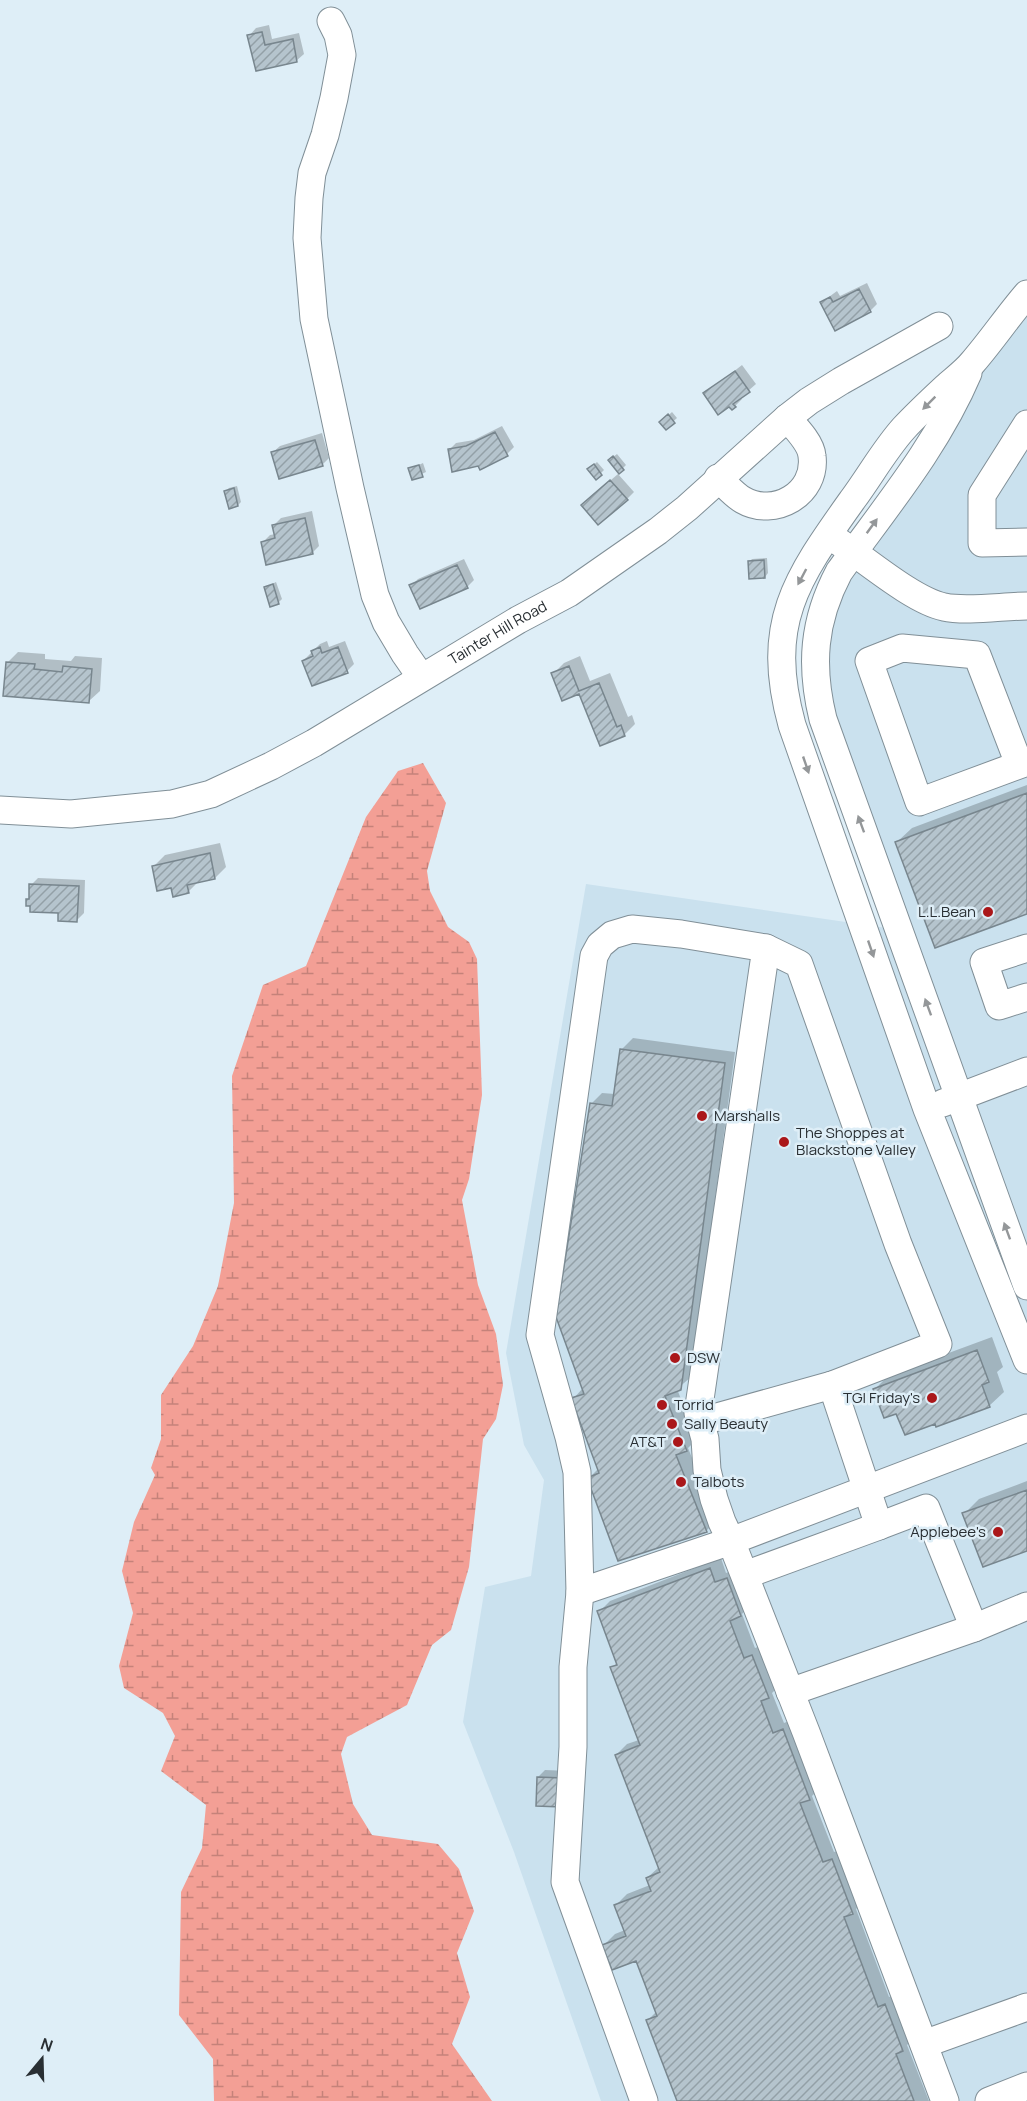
<svg xmlns="http://www.w3.org/2000/svg" width="1027" height="2101" viewBox="0 0 1027 2101" font-family="Manrope,sans-serif">
	<style>
		.built { fill: #cae1ee }
		.wetland { fill: url(#wetland-marsh) }
		.shadow { fill: #0003 }
		.building { fill: url(#building-hatch); stroke: #78868e; stroke-width: 1.5 }
		.lines { fill: none; stroke-linecap: round; stroke-linejoin: round }
		.minor-casing { stroke: #808f97; stroke-width: 29 }
		.minor { stroke: #fff; stroke-width: 27 }
		.oneway { fill: #949799 }
		.poi-dot { fill: #aa171a; stroke: #deeef7; stroke-width: 2 }
		.labels { text-anchor: middle; stroke-width: 5; stroke-linejoin: round; paint-order: stroke }
		.street-label { font-size: 15px; fill: #292f33; stroke: #deeef7 }
		.poi-label { font-size: 15px; fill: #292f33; stroke: #deeef7; text-anchor: start }
	</style>
	<defs>
		<pattern id="wetland-marsh" width="20" height="14" patternUnits="userSpaceOnUse" patternTransform="scale(1.5)"><rect width="20" height="14" fill="#f39f95"/><path d="M1 5h8M5 5V1M11 12h8M15 12V8" fill="none" stroke="#c5827a"/></pattern>
		<pattern id="building-hatch" width="6" height="6" patternUnits="userSpaceOnUse" patternTransform="scale(1.5)"><rect width="6" height="6" fill="#b5c4cd"/><path d="M-1 1l2-2M0 6l6-6M5 7l2-2" fill="none" stroke="#93a0a7"/></pattern>
	</defs>
	<rect width="100%" height="100%" fill="#deeef7"/>
	<path class="built" d="M1027,294v1807h-426l-87,-249 -51,-130 22,-135 46,-11 13,-96 -20,-35 -18,-92 80,-469 314,46 -77,-211 -1,-109z"/>
	<path class="wetland" d="M423,763l23,40 -19,68 3,20 18,36 21,15 8,17 5,136 -13,84 -7,21 16,85 18,49 7,51 -7,34 -13,20 -14,128 -18,63 -19,15 -25,60 -60,32 -6,17 12,50 19,31 66,9 21,25 15,42 -17,42 13,44 -18,47 40,57h-278l-1,-42 -34,-44 2,-123 21,-44 4,-43 -45,-34 14,-35 -12,-23 -39,-25 -5,-22 14,-53 -11,-42 12,-49 21,-47 -4,-7 10,-29v-44l32,-49 25,-60 16,-83 -2,-127 31,-91 43,-19 60,-149 32,-46z"/>
	<path class="shadow" d="M269,25l3,14 27,-6 5,21 -8,7 -39,8 -8,-33 7,-8z
		M867,283l10,21 -7,7 -48,-9 15,-11 3,5z
		M742,365l14,19 -16,14 2,1 -7,7 -30,-12z
		M672,412l5,6 -11,10 -5,-6z
		M502,426l12,21 -7,7 -29,10 -29,-14 7,-7 18,-3z
		M322,433l7,25 -7,7 -50,-12 8,-7z
		M617,454l9,11 -7,7 -6,-15z
		M597,462l7,8 -8,8 -7,-9z
		M423,463l3,9 -13,6 -3,-9z
		M618,474l16,18 -7,7 -37,-1z
		M237,486l4,16 -3,3 -12,-14 3,-3z
		M312,511l7,35 -7,7 -49,-11 7,-7 6,-1 -2,-9 7,-7z
		M767,558l1,15 -3,4 -16,-15 3,-3z
		M464,559l10,21 -7,7 -56,-1 7,-7z
		M276,582l6,17 -4,4 -12,-16z
		M327,641l2,6 16,-6 9,23 -7,7 -44,-10 17,-17z
		M18,652l27,2v5l26,2 4,-5 27,2 -2,33 -11,10 -82,-38z
		M580,656l10,25 20,-8 18,44 4,-2 3,9 -11,11 -44,-43 -27,-18 11,-11z
		M1027,785v127l-130,-70 15,-14z
		M220,843l6,24 -11,11 -16,3 -11,11 -16,-6 -18,-20 11,-11z
		M38,878l47,2 -1,33 -7,7 -17,-8 -28,-8 -4,-4 2,-3 1,-12z
		M633,1038l102,14 -44,325 -14,12 20,50 -9,9 29,72 -11,11 -117,-53 10,-10 -26,-69 10,-11 8,-284 11,-11 13,1 7,-45z
		M992,1337l11,30 -6,5 7,20 -15,14 -53,16 -39,-10 -22,-23 14,-14z
		M1027,1481v68l-63,-35 15,-15z
		M721,1558l5,15 12,-5 13,36 -9,10 13,34 8,-3 16,41 -7,7 12,30 10,-4 26,69 -8,8 22,56 9,-3 20,53 -7,7 33,88 7,-3 17,45 -6,6 22,56h-250l-31,-81 9,-9 -20,-52 -33,-14 11,-11 10,-4 -9,-25 11,-11 23,-9 -3,-7 12,-11 -43,-112 11,-11 12,-4 -27,-72 6,-6 -19,-50 11,-11z
		M545,1770l24,1 -32,33 1,-27z"/>
	<path class="building" d="M262,32l3,13 28,-6 4,23 -41,9 -9,-36z
		M859,289l12,23 -36,19 -15,-29 10,-5 3,5z
		M735,371l15,21 -17,12 3,3 -4,3 -3,-3 -11,8 -15,-22z
		M668,414l7,9 -9,7 -7,-8z
		M495,432l13,24 -28,14 -2,-4 -26,6 -4,-23 18,-3z
		M315,440l8,26 -44,13 -8,-27z
		M613,456l11,14 -5,4 -11,-14z
		M594,464l8,11 -6,5 -9,-11z
		M419,465l4,12 -11,3 -4,-12z
		M610,480l18,20 -30,25 -17,-20z
		M234,488l4,18 -9,3 -5,-18z
		M305,518l8,36 -47,11 -5,-23 14,-4 -3,-13z
		M764,560l1,18 -16,1 -1,-18z
		M457,565l11,23 -48,21 -11,-24z
		M273,584l6,20 -9,3 -6,-20z
		M320,647l2,6 16,-6 10,26 -36,13 -10,-25 11,-5 -2,-5z
		M6,662l29,2 -1,5 28,3 1,-6 29,3 -3,34 -86,-7z
		M569,666l10,25 20,-8 18,44 4,-2 4,11 -25,10 -21,-52 -17,7 -11,-28z
		M1027,793v121l-92,34 -40,-106z
		M210,853l5,26 -28,6 2,8 -16,4 -2,-9 -14,3 -5,-25z
		M29,884l50,2 -2,36 -19,-1v-8l-28,-1v-6h-4v-7h3z
		M620,1049l105,14 -44,327 -16,6 22,55 -11,4 31,77 -89,29 -31,-83 12,-5 -28,-75 13,-4 -28,-77 34,-214 22,3z
		M977,1350l12,32 -7,3 8,22 -54,20 -1,-3 -30,11 -9,-21 -12,4 -11,-29z
		M1027,1490v61l-44,16 -21,-54z
		M710,1568l5,14 12,-4 14,38 -11,5 14,37 8,-3 17,43 -8,3 12,32 10,-4 27,71 -10,3 23,59 9,-3 21,55 -9,3 34,90 7,-3 18,47 -7,3 18,47h-237l-31,-81 11,-4 -21,-55 -24,9 -10,-25 24,-9 -12,-31 37,-14 -5,-13 14,-6 -45,-117 25,-10 -30,-78 7,-2 -20,-54z
		M537,1777l26,1 -1,29 -26,-1z"/>
	<g class="lines">
		<g class="minor-casing">
			<g id="minor">
				<path d="M331,21l7,14 4,20 -8,43 -9,37 -13,38 -3,25 -2,40 7,81 36,169 25,107 11,27 19,32 16,23"/>
				<path d="M1027,294c-19,22 -35,46 -54,68 -7,9 -18,17 -27,25 -14,13 -29,27 -42,41 -19,21 -34,48 -51,71 -57,80 -89,124 -61,226l135,384 100,251"/>
				<path d="M968,373c-31,73 -83,135 -129,199 -26,49 -29,94 -16,147l204,567"/>
				<path d="M1027,424l-45,71v48l45,-1"/>
				<path d="M718,478c8,7 16,17 25,22 31,18 74,-6 69,-44 -1,-13 -16,-28 -25,-38"/>
				<path d="M839,542c27,18 75,59 105,65 22,5 60,-1 83,-1"/>
				<path d="M1019,764l-42,-109 -75,-7 -33,13 50,141 108,-40"/>
				<path id="s1" d="M0,810l71,4 101,-10 39,-10 60,-28 43,-23 204,-123 51,-27 89,-62 29,-23 100,-90 22,-17 32,-20 98,-55"/>
				<path d="M1027,948l-43,14 15,44 28,-9"/>
				<path d="M943,1103l84,-32"/>
				<path d="M832,1385l47,141 47,-18 48,120"/>
				<path d="M699,1422l133,-37 106,-41 -40,-100 -99,-280 -33,-16"/>
				<path d="M745,1575l134,-49"/>
				<path d="M580,1592l-3,-120 -8,-35 -29,-102 54,-379 6,-11 12,-10 20,-6 49,5 85,14 -68,465 7,26 2,31 7,29 8,23 9,19 75,191 139,369"/>
				<path d="M790,1692l184,-64 53,-22"/>
				<path d="M924,2044l103,-37"/>
				<path d="M644,2101l-79,-219 8,-135v-80l7,-75 151,-51 296,-113"/>
				<path d="M989,2101l38,-15"/>
			</g>
		</g>
		<use href="#minor" class="minor"/>
	</g>
	<defs><path id="oneway-solid" d="M-6-.8H1V-3.2L6.5 0L1 3.2V.8H-6Z" transform="scale(1.5)"/></defs>
	<g class="oneway">
		<use href="#oneway-solid" transform="translate(929 403) rotate(135)"/>
		<use href="#oneway-solid" transform="translate(872 526) rotate(-54)"/>
		<use href="#oneway-solid" transform="translate(802 577) rotate(118)"/>
		<use href="#oneway-solid" transform="translate(806 765) rotate(71)"/>
		<use href="#oneway-solid" transform="translate(861 824) rotate(-110)"/>
		<use href="#oneway-solid" transform="translate(871 949) rotate(71)"/>
		<use href="#oneway-solid" transform="translate(928 1007) rotate(-110)"/>
		<use href="#oneway-solid" transform="translate(1007 1231) rotate(-110)"/>
	</g>
	<g class="poi-dot">
		<circle cx="988" cy="912" r="6"/>
		<circle cx="702" cy="1116" r="6"/>
		<circle cx="784" cy="1142" r="6"/>
		<circle cx="675" cy="1358" r="6"/>
		<circle cx="932" cy="1398" r="6"/>
		<circle cx="662" cy="1405" r="6"/>
		<circle cx="672" cy="1424" r="6"/>
		<circle cx="678" cy="1442" r="6"/>
		<circle cx="681" cy="1482" r="6"/>
		<circle cx="998" cy="1532" r="6"/>
	</g>
	<g class="labels">
		<g class="street-label">
			<text dy="5" stroke="none"><textPath href="#s1" startOffset="542">Tainter Hill Road</textPath></text>
		</g>
		<g class="poi-label">
			<text x="976" y="917" text-anchor="end">L.L.Bean</text>
			<text x="714" y="1121">Marshalls</text>
			<text x="796" y="1138">The Shoppes at<tspan x="796" dy="17">Blackstone Valley</tspan></text>
			<text x="687" y="1363">DSW</text>
			<text x="920" y="1403" text-anchor="end">TGI Friday's</text>
			<text x="674" y="1410">Torrid</text>
			<text x="684" y="1429">Sally Beauty</text>
			<text x="666" y="1447" text-anchor="end">AT&amp;T</text>
			<text x="693" y="1487">Talbots</text>
			<text x="986" y="1537" text-anchor="end">Applebee's</text>
		</g>
	</g>
	<g transform="translate(42 2059) rotate(19)" stroke="#deeef7" stroke-width="4.5" paint-order="stroke">
	<path d="M0-4.5L10 22L0 15L-10 22Z" fill="#292f33"/>
	<text y="-9" font-size="16" font-weight="bold" text-anchor="middle" fill="#292f33">N</text>
	</g>
</svg>
